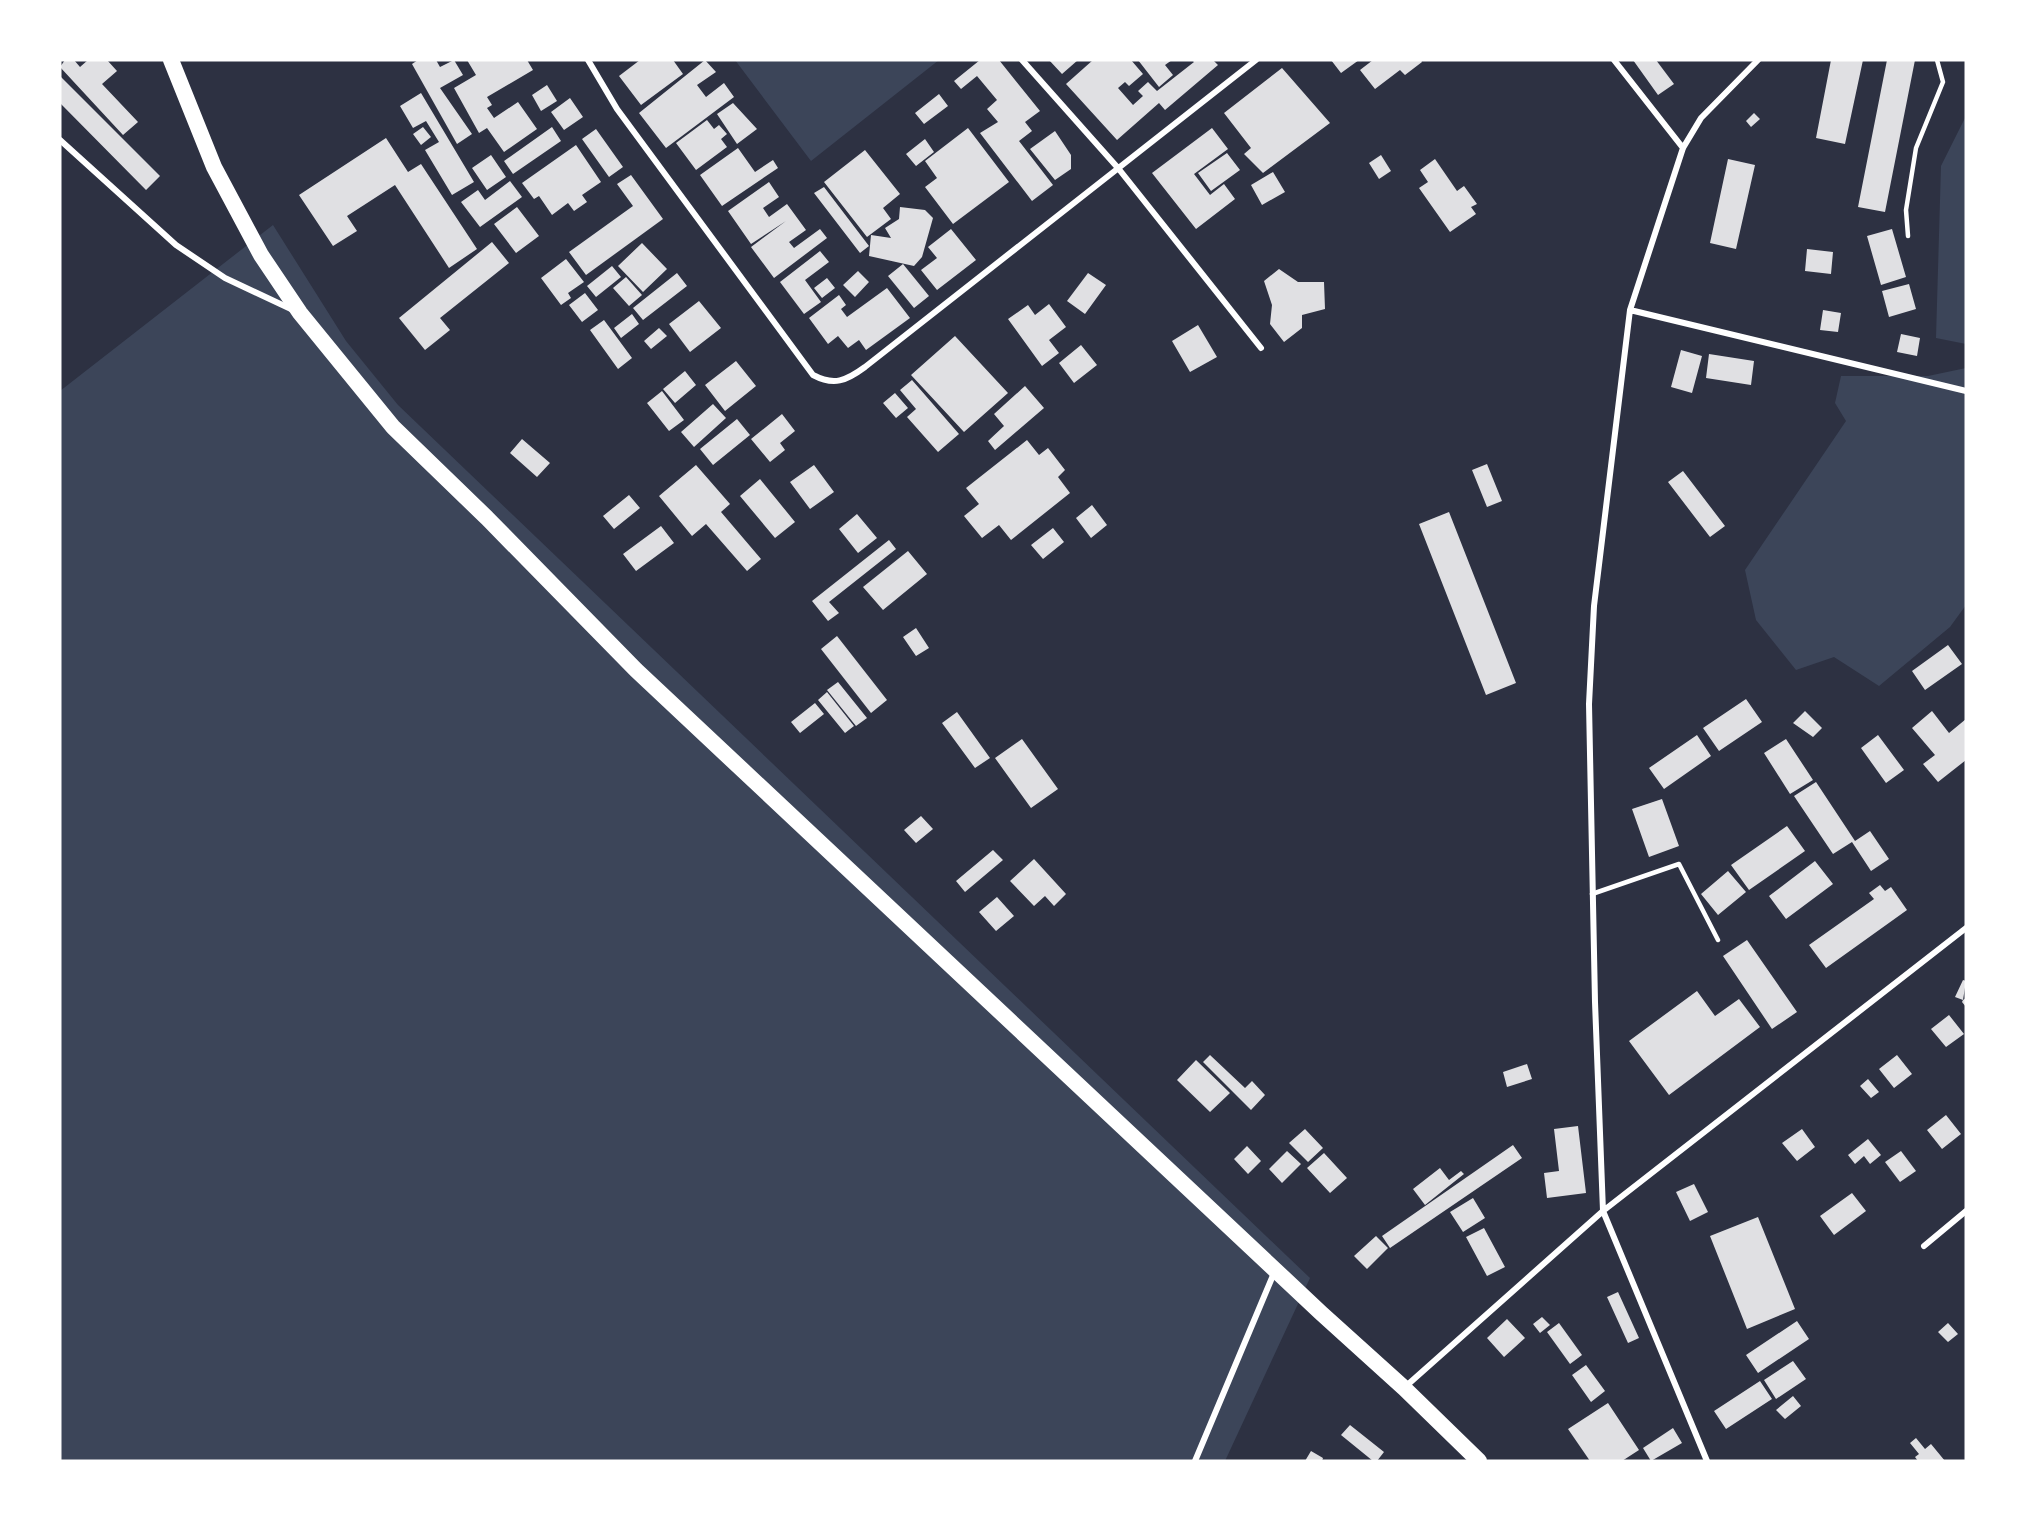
<svg xmlns="http://www.w3.org/2000/svg" width="2026" height="1521" viewBox="0 0 2026 1521" font-family="'DM Sans',sans-serif">
	<style>
		.green { fill: #3c4559 }
		.building { fill: #e0e0e3 }
		.lines { fill: none; stroke-linecap: round; stroke-linejoin: round }
		.service { stroke: #fff; stroke-width: 4.5 }
		.minor { stroke: #fff; stroke-width: 6 }
		.trunk { stroke: #fff; stroke-width: 16 }
	</style>
	<rect width="100%" height="100%" fill="#2d3142"/>
	<path class="green" d="M735,60h204l-128,101z
		M1966,116v228l-30,-6 5,-172z
		M273,225l73,116 52,64 912,873 -85,183h-1165v-1070z
		M1966,368v237l-16,22 -71,59 -45,-29 -38,13 -40,-50 -11,-50 101,-149 -11,-18 6,-27h87z"/>
	<path class="building" d="M65,60h9l6,7 8,-7h19l10,11 -15,13 36,38 -15,13 -63,-68z
		M418,60h18l4,7 14,-7 9,15 -23,13 32,46 -15,10 -45,-80z
		M467,60h60l6,10 -46,27 5,8 -5,3 7,10 24,-16 19,27 -33,23 -17,-24 -8,5 -25,-45 22,-13z
		M640,60h33l10,14 -42,31 -22,-29z
		M705,60l11,12 -19,13 9,12 18,-14 10,14 -68,51 -27,-35z
		M980,60h19l41,51 -15,11 7,9 -13,10 34,44 -21,16 -52,-68 18,-11 -11,-13 10,-9 -20,-24 -16,13 -7,-8z
		M1049,60h29l-16,14z
		M1093,60h38l12,14 -14,12 -4,-4 -7,6 15,17 10,-9 -5,-5 10,-9 9,9 37,-29 -2,-2h21l5,5 -53,45 -6,-7 -42,37 -51,-56z
		M1138,60h34l-7,5 8,10 -14,12z
		M1331,60h28l-18,13z
		M1373,60h48l1,2 -17,13 -5,-5 -25,19 -15,-19z
		M1633,60h23l18,24 -16,11z
		M1831,60h32l-18,84 -29,-6z
		M1887,60h28l-30,152 -27,-5z
		M1282,68l48,55 -67,50 -19,-19 7,-6 -27,-35z
		M60,76l100,100 -14,14 -86,-87z
		M547,85l10,16 -16,10 -9,-16z
		M421,93l53,89 -22,13 -27,-45 14,-8 -13,-21 -13,7 -13,-22z
		M939,94l9,12 -24,18 -9,-11z
		M570,98l13,19 -19,13 -13,-18z
		M733,103l24,26 -20,15 -20,-30z
		M1754,113l6,6 -9,8 -5,-6z
		M707,120l7,9 5,-4 8,9 -6,5 6,8 -31,23 -20,-27z
		M423,127l8,10 -10,8 -8,-11z
		M552,127l9,14 -48,33 -9,-13z
		M968,128l41,54 -56,42 -28,-37 12,-9 -12,-17z
		M1212,128l16,21 -34,25 16,21 14,-11 11,15 -39,30 -44,-56z
		M596,129l27,38 -14,10 -27,-38z
		M1055,131l16,24v14l-16,11 -25,-31z
		M386,138l22,34 13,-8 56,85 -28,19 -54,-83 -48,31 10,15 -24,15 -34,-51z
		M925,139l9,13 -18,14 -10,-12z
		M576,145l25,37 -19,13 5,7 -13,9 -6,-8 -16,12 -13,-19 -5,3 -12,-16z
		M738,148l17,24 18,-12 5,8 -56,38 -22,-31z
		M865,150l35,44 -17,14 8,11 -24,18 -43,-55z
		M1227,153l13,17 -29,21 -13,-18z
		M491,155l15,22 -19,13 -15,-22z
		M1381,155l10,16 -12,8 -10,-16z
		M1435,159l22,32 7,-5 13,18 -6,3 5,7 -26,18 -31,-44 9,-6 -8,-12z
		M1728,159l27,6 -19,84 -26,-6z
		M1273,172l12,20 -23,13 -11,-20z
		M631,175l32,44 -77,56 -17,-23 64,-46 -16,-22z
		M510,181l12,16 -42,30 -19,-25 17,-12 7,10z
		M769,182l10,15 -16,11 6,9 18,-13 19,26 -17,12 5,6 26,-19 7,9 -53,40 -23,-31 35,-26 -35,23 -23,-33z
		M824,187l45,59 -9,7 -46,-60z
		M517,207l22,29 -23,17 -22,-29z
		M900,207l25,3 8,8 -11,39 -8,9 -45,-10 2,-21 20,3 -6,-10 14,-9z
		M951,229l25,31 -39,30 -16,-20 16,-12 -9,-11z
		M1892,229l14,48 -25,8 -14,-49z
		M492,242l17,21 -69,55 10,12 -25,20 -26,-32z
		M642,243l25,26 -24,23 -25,-26z
		M1807,249l26,3 -2,22 -26,-3z
		M820,251l9,11 -24,18 16,22 -17,12 -24,-32z
		M566,259l18,23 -16,11 3,5 -10,7 -20,-27z
		M903,264l26,32 -15,12 -26,-32z
		M612,266l9,11 -25,20 -9,-11z
		M1279,269l19,13h26l1,27 -23,6v13l-18,14 -14,-18 2,-19 -8,-24z
		M858,271l11,11 -14,15 -12,-12z
		M677,273l10,13 -44,34 -10,-12z
		M1088,273l18,12 -21,29 -18,-13z
		M626,277l16,18 -13,11 -16,-18z
		M827,278l8,10 -13,10 -8,-10z
		M1909,284l7,25 -27,8 -7,-26z
		M887,288l23,30 -44,32 -7,-10 -11,8 -10,-12 -10,8 -19,-26 30,-23 7,10 -5,4 6,8z
		M585,293l13,17 -16,12 -13,-17z
		M699,301l22,27 -31,24 -21,-28z
		M1049,304l17,23 -17,13 10,13 -17,13 -34,-47 20,-14 7,10z
		M1823,310l18,3 -3,19 -18,-2z
		M632,314l7,10 -18,14 -7,-10z
		M604,320l28,38 -14,11 -28,-39z
		M1198,325l19,32 -27,15 -18,-31z
		M659,328l8,8 -16,13 -7,-8z
		M1901,334l19,4 -3,18 -20,-4z
		M955,336l53,57 -44,39 -53,-57z
		M1081,345l16,20 -23,18 -15,-20z
		M1681,350l21,6 -10,37 -21,-6z
		M1709,354l45,7 -3,24 -45,-7z
		M736,361l20,25 -31,25 -20,-26z
		M685,371l11,14 -21,18 -12,-14z
		M912,380l47,54 -21,18 -31,-35 9,-8 -16,-19z
		M1025,386l19,22 -49,42 -7,-9 16,-15 -10,-12z
		M662,391l22,29 -15,11 -22,-28z
		M895,393l13,15 -12,10 -13,-15z
		M713,404l13,14 -32,29 -13,-15z
		M782,414l13,17 -15,12 5,7 -15,12 -19,-23z
		M737,419l13,16 -37,30 -13,-16z
		M522,439l28,24 -13,14 -27,-24z
		M1027,440l12,15 9,-7 17,22 -7,7 12,16 -59,47 -12,-15 -17,13 -18,-22 15,-12 -13,-16z
		M1487,464l15,37 -15,6 -15,-37z
		M696,465l34,39 -9,8 40,47 -14,12 -41,-47 -14,12 -33,-40z
		M814,465l20,27 -24,17 -20,-27z
		M1683,471l42,55 -15,11 -42,-55z
		M760,479l35,43 -20,16 -35,-42z
		M629,495l11,13 -26,21 -11,-13z
		M1092,505l15,20 -16,13 -15,-20z
		M1449,512l67,171 -30,12 -67,-171z
		M857,514l20,24 -19,15 -19,-24z
		M661,526l13,17 -38,28 -13,-17z
		M1053,528l11,14 -21,17 -12,-14z
		M889,540l7,9 -67,53 10,11 -11,8 -16,-20z
		M908,551l19,23 -44,36 -20,-23z
		M916,628l13,20 -13,8 -13,-19z
		M837,636l50,64 -16,13 -50,-64z
		M1948,645l14,19 -37,26 -13,-19z
		M838,682l29,36 -11,8 -29,-36z
		M827,692l27,34 -9,7 -27,-33z
		M1746,699l16,23 -43,29 -16,-23z
		M815,703l9,11 -24,19 -9,-11z
		M1805,711l17,17 -9,9 -20,-14z
		M1932,711l17,22 17,-14v41l-28,22 -15,-18 12,-9 -23,-27z
		M957,712l33,46 -15,10 -33,-45z
		M1697,735l14,21 -47,33 -15,-21z
		M1878,735l26,35 -18,13 -25,-35z
		M1022,739l36,50 -27,19 -36,-50z
		M1786,739l27,41 -23,14 -26,-41z
		M1816,782l39,59 15,-10 19,28 -18,12 -19,-29 -19,12 -39,-58z
		M1662,799l17,47 -30,11 -17,-48z
		M921,816l12,13 -17,14 -12,-13z
		M1787,826l18,25 -56,39 -18,-25z
		M993,850l10,10 -38,32 -9,-11z
		M1034,859l32,35 -12,12 -9,-10 -11,10 -24,-25z
		M1815,861l18,23 -47,35 -17,-23z
		M1728,871l18,21 -28,23 -17,-21z
		M1880,885l5,6 6,-4 16,23 -81,58 -17,-23 65,-46 -5,-6z
		M997,897l17,19 -18,15 -17,-19z
		M1747,940l50,72 -25,17 -49,-73z
		M1963,980l3,1 -3,19 3,-2v9l-4,-5 1,-2 -8,-3z
		M1697,991l18,25 24,-17 21,28 -91,68 -40,-54z
		M1949,1015l15,19 -18,13 -15,-18z
		M1210,1055l35,33 7,-7 13,14 -14,15 -48,-48z
		M1897,1055l15,19 -18,14 -15,-19z
		M1196,1060l34,33 -20,19 -33,-32z
		M1527,1064l5,15 -25,8 -4,-15z
		M1868,1079l11,13 -8,6 -11,-12z
		M1946,1115l15,19 -19,15 -15,-19z
		M1578,1126l8,67 -39,5 -3,-25 15,-2 -5,-42z
		M1305,1129l18,19 -15,14 -19,-19z
		M1802,1129l13,18 -18,14 -15,-18z
		M1868,1139l13,16 -11,9 -6,-8 -9,8 -7,-9z
		M1513,1145l9,13 -132,90 -8,-12z
		M1247,1146l14,15 -13,13 -14,-15z
		M1287,1151l14,13 -19,19 -13,-14z
		M1901,1151l15,20 -16,11 -15,-20z
		M1324,1153l23,25 -17,15 -23,-25z
		M1440,1168l9,12 12,-9 3,3 -39,31 -12,-16z
		M1694,1184l14,28 -18,9 -14,-29z
		M1852,1193l14,18 -32,24 -14,-19z
		M1473,1198l12,20 -22,14 -13,-20z
		M1758,1217l37,92 -48,20 -37,-93z
		M1484,1228l21,39 -18,9 -21,-39z
		M1376,1236l12,12 -21,21 -13,-13z
		M1618,1292l21,46 -11,5 -21,-46z
		M1542,1317l8,8 -10,8 -7,-9z
		M1507,1319l18,19 -21,19 -17,-19z
		M1797,1321l12,18 -51,34 -12,-18z
		M1559,1323l23,32 -12,9 -23,-32z
		M1948,1323l10,11 -10,8 -10,-10z
		M1793,1361l13,18 -30,20 -12,-19z
		M1586,1365l19,26 -14,11 -19,-27z
		M1760,1381l12,18 -46,30 -12,-18z
		M1793,1396l8,10 -16,13 -9,-9z
		M1608,1403l31,47 -17,11h-32l-22,-32z
		M1350,1425l34,27 -7,9h-4l-32,-26z
		M1673,1428l9,15 -31,18 -8,-13z
		M1916,1438l9,11 6,-5 14,17h-27l-3,-4 4,-3 -9,-11z
		M1311,1451l12,7 -1,3h-17z"/>
	<g class="lines">
		<path class="service" d="M1908,236l-2,-26 10,-62 27,-66 -6,-22
			M1592,894l87,-30 39,76"/>
		<path class="minor" d="M588,60l29,49 196,266c21,11 33,6 52,-8l391,-307
			M1022,60l96,108 143,180
			M1614,60l69,88
			M60,140l116,105 49,33 66,31
			M1630,310l336,81
			M1924,1246l42,-35
			M1405,1387l198,-176 363,-283
			M1195,1461l79,-188
			M1707,1461l-104,-250 -8,-209 -6,-298 5,-98 36,-296 53,-162 18,-30 57,-58"/>
		<path class="trunk" d="M171,60l43,107 47,88 39,58 93,114 94,91 149,152 685,643 83,75 75,73"/>
	</g>
	<rect width="2026" height="1521" fill="none" stroke="#ffffff" stroke-width="123"/>
</svg>
